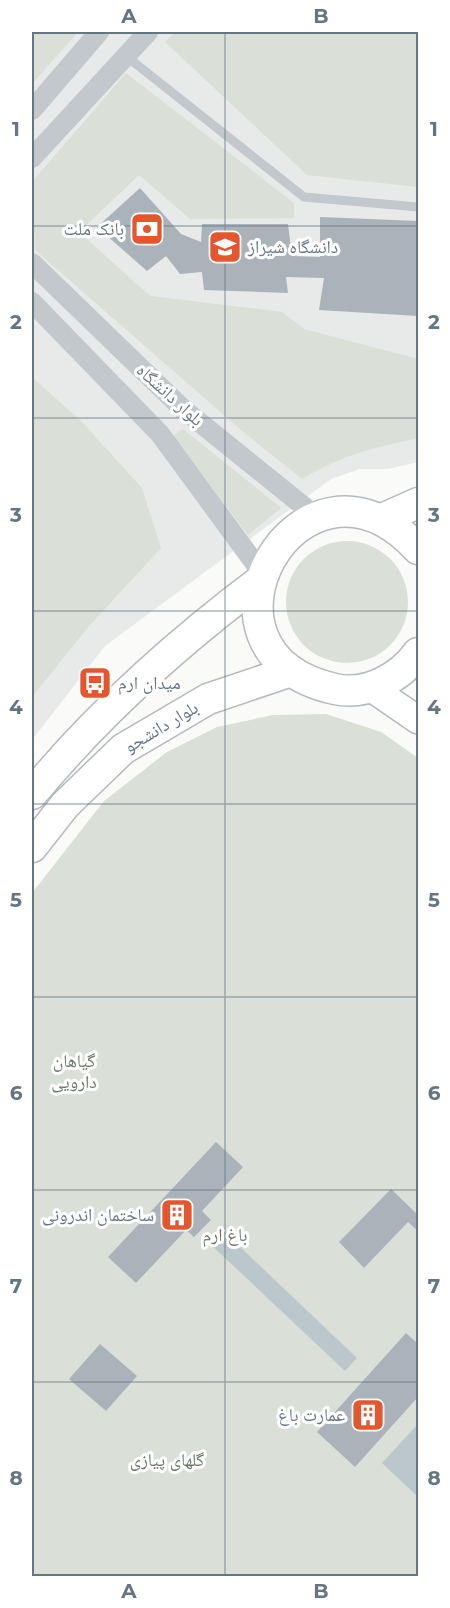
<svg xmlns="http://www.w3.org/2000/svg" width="450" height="1608" viewBox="0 0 450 1608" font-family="Montserrat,'Noto Naskh Arabic',sans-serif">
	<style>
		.built { fill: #e8e9e9 }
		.green { fill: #dadfd7 }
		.water { fill: #bbc7cb }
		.building { fill: #aab3b9 }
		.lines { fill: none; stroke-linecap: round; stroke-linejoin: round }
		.secondary-casing { stroke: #b3babf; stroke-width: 30 }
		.primary-casing { stroke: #b5babe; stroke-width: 33 }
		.service { stroke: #c3c8cc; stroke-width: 9 }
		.minor { stroke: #c3c8cc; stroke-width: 20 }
		.secondary { stroke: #fff; stroke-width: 27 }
		.primary { stroke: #fff; stroke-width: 30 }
		.grid { fill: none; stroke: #657683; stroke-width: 1.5; stroke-opacity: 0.55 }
		.labels { text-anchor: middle; stroke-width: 6; stroke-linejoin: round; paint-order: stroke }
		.poi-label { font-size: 18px; fill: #657683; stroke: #fff; text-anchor: end }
		.street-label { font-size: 18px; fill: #657683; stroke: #fff }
		.park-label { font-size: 18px; fill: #687a64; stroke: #fff }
		.neatline { fill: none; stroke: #657683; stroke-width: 2 }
		.grid-label { font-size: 20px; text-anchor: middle; font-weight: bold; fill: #657683 }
	</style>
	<rect width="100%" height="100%" fill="#fafaf8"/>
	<path class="built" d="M32,32h386v430l-30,7h-28l-29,10 -226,167 -73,94z"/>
	<path class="green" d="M32,32h46l-46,52z
		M175,32h243v155l-111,-12 -142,-133z
		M126,73l168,130v15l-104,1 -51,-44 -60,57 71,64 132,16 22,17 114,30v79c-45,10 -76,17 -116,41l-61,-49 -206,-180 -3,-68z
		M32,377l50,45 60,66 19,60 -72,78 -57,71z
		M183,429l98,79 -33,27 -75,-99z
		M286 602a61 61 0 1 1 122 0a61 61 0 1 1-122 0Z
		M326,714l55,18 37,26v818h-386v-683l72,-92 63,-49 50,-25 56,-12z"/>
	<path class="water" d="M219,1227l138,131 -12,13 -139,-131z
		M418,1424v73l-36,-34z"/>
	<path class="building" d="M140,188l41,46 20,8 1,-18h86l4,32 28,1v-40l98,4v95l-99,-6 5,-32 -38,-1 2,16 -84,-3 -2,-18 -22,2 -14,-18 -19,15 -50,-44z
		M216,1142l27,25 -41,44 9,9 -17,17 -8,-7 -50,53 -28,-26z
		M391,1189l27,26v16l-10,-9 -44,46 -25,-26z
		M406,1333l12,11v53l-63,70 -38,-35z
		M100,1344l37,32 -31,35 -37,-32z"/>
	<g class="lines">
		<g class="secondary-casing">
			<path id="secondary" d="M370,687l48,33"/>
		</g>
		<g class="primary-casing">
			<path id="primary" d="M382,519l36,-16
				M418,549c-117,-126 -247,104 -83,140 31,7 65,-11 83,-36
				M32,794c67,-81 144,-150 228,-213
				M32,847l33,-42 58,-56 85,-50 83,-28"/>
		</g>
		<path class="service" d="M126,56l178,141 114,10"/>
		<path class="minor" d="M32,110l67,-78
			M32,158l116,-126
			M32,263l151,146 134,108
			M32,302l128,132 102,139"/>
		<use href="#secondary" class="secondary"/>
		<use href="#primary" class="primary"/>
	</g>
	<path class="grid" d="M225,32v1544M32,226h386M32,418h386M32,611h386M32,804h386M32,997h386M32,1190h386M32,1382h386"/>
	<defs>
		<g id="bank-square" transform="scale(1.725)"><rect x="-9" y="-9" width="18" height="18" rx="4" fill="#e4572e" stroke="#fff"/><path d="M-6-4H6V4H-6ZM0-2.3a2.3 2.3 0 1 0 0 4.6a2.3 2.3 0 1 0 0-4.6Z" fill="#fff"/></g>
		<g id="university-square" transform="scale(1.725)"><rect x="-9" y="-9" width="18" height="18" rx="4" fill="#e4572e" stroke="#fff"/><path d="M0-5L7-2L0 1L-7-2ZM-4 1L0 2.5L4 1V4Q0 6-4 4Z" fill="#fff"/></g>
		<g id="bus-square" transform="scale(1.725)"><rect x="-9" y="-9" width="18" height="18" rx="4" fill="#e4572e" stroke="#fff"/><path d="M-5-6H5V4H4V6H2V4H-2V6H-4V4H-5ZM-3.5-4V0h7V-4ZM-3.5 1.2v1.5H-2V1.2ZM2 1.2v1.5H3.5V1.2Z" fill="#fff"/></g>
		<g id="building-square" transform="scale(1.725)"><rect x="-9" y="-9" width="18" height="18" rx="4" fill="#e4572e" stroke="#fff"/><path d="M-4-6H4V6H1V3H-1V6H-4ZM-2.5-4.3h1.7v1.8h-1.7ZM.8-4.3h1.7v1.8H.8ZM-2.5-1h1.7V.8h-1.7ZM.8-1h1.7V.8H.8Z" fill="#fff"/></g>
	</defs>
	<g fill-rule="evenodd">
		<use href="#bank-square" x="147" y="229"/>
		<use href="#university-square" x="225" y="247"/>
		<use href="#bus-square" x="95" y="683"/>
		<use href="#building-square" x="177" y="1215"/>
		<use href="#building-square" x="368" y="1415"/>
	</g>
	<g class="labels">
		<g class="poi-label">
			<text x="124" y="235">بانک ملت</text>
			<text x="248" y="253" text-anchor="start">دانشگاه شیراز</text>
			<text x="118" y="689" text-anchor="start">میدان ارم</text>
			<text x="154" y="1221">ساختمان اندرونی</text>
			<text x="345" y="1421">عمارت باغ</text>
		</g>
		<g class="street-label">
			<text transform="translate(170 395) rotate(42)" y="6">بلوار دانشگاه</text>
			<text transform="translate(161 727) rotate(-31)" y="6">بلوار دانشجو</text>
		</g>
		<g class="park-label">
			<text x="74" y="1067">گیاهان<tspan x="74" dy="21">دارویی</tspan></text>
			<text x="225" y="1241">باغ ارم</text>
			<text x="167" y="1466">گلهای پیازی</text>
		</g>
	</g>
	<rect width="450" height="1608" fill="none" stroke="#ffffff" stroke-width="66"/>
	<rect x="33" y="33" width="384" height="1542" class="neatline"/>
	<g class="grid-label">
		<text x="129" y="23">A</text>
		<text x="321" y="23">B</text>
		<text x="16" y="136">1</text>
		<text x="434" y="136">1</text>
		<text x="16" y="329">2</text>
		<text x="434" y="329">2</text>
		<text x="16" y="522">3</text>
		<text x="434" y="522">3</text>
		<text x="16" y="714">4</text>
		<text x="434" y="714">4</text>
		<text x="16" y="907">5</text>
		<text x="434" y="907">5</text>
		<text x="16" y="1100">6</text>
		<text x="434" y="1100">6</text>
		<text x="16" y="1293">7</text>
		<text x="434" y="1293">7</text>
		<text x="16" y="1485">8</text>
		<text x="434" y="1485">8</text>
		<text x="129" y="1598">A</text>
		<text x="321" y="1598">B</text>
	</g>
</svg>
